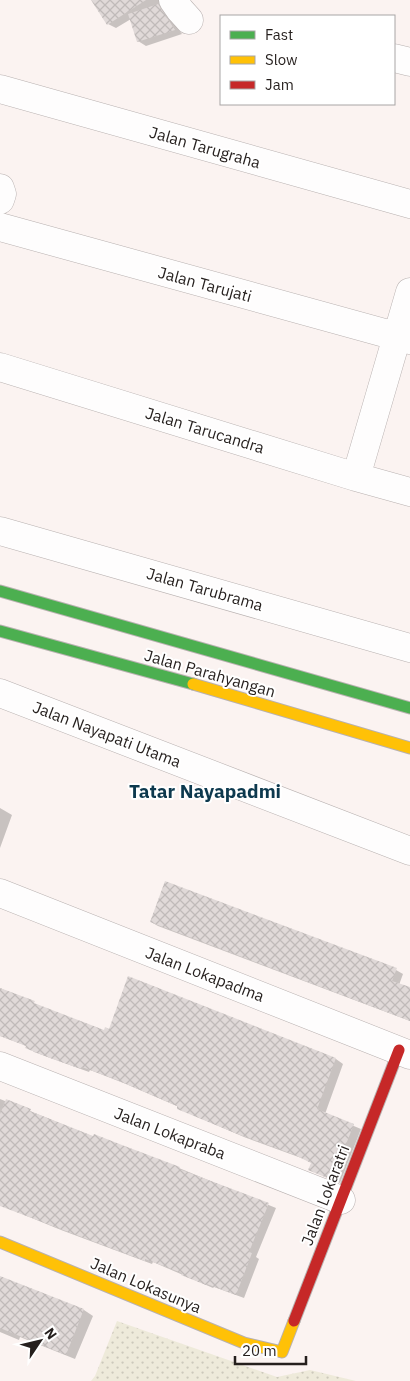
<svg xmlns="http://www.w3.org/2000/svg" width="410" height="1381" viewBox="0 0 410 1381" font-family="'IBM Plex Sans',sans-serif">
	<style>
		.park { fill: url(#park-dots) }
		.shadow { fill: #0003 }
		.building { fill: url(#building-cross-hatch) }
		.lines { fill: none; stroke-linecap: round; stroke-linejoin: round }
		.street-casing { stroke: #b8b1b0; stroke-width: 29 }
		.fast-casing { stroke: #b8b1b0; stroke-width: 13 }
		.slow-casing { stroke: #b8b1b0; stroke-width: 13 }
		.jam-casing { stroke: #b8b1b0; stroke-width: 13 }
		.street { stroke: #fefdfd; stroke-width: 28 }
		.fast { stroke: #4caf50; stroke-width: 11 }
		.slow { stroke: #ffc107; stroke-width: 11 }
		.jam { stroke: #c62828; stroke-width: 11 }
		.labels { text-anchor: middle; stroke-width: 4; stroke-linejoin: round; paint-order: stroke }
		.street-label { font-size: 16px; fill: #251f1d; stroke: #fff }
		.quarter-label { font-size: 19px; font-weight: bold; fill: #0d394e; stroke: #fff }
	</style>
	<defs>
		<pattern id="park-dots" width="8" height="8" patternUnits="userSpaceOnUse" patternTransform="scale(1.25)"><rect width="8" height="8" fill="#eeeada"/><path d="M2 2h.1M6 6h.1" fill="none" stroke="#ccc8bb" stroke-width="1.8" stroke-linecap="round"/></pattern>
		<pattern id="building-cross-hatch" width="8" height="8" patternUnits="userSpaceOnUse" patternTransform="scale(1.25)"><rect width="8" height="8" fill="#e0d9d8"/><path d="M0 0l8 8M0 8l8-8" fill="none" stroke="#c0bab9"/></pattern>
	</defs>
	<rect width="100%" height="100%" fill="#fbf3f1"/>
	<path class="park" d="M117,1321l160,56 33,-7 46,11h-265l4,-5z"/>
	<path class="shadow" d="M93,0h73l2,15 14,19 -36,12 -8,-5 -7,-22 -15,9 -8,-4z
		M0,808l12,7 -12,33z
		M151,922l245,48 7,4 -4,11 11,3v33l-252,-95z
		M129,978l207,81 7,5 -18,50 36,15 -21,54 -30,-13 2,-7 -8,-4 -60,-22 -58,-25 -7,-5 -53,-23 -36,-14 -1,2 -55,-20 -7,-6 -27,-10v-48l42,19 62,24 6,-1z
		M0,1099l94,38 85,31 97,40 -20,49 3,2 -15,39 -30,-11 -1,1 -60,-26 -1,2 -91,-34 -61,-25z
		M1,1278l83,32 9,6 -18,43 -55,-22 -1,3 -19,-8v-50z"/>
	<path class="building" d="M91,0h55l-39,25z
		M158,4l17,26 -38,12 -9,-28z
		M165,881l232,87 -5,13 18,6v34l-260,-99z
		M128,976l208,82 -19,51 37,15 -22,56 -24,-10 3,-7 -16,-8 -60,-22 -58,-24v-3l-60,-26 -35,-13 -1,2 -31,-11 -25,-10 1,-2 -26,-10v-48l35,13 -1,2 70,27 1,-3 4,2z
		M6,1099l25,10 -1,2 63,25 1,-2 28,11 58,22 -1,2 90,34 -20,49 3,1 -16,42 -29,-11 -1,1 -25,-10 1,-2 -37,-14v2l-145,-55v-92z
		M0,1276l84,33 -18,46 -66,-27z"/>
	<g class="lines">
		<g class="street-casing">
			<path id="street" d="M173,0l7,10 9,10
				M394,58l16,4
				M0,89l410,115
				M0,188l2,6 -2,6
				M0,227l410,113
				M0,367l356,110 54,15
				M356,477l54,-185
				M0,531l410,117
				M0,693l410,158
				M0,893l410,162
				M0,1066l341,134"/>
		</g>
		<g class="fast-casing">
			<path id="fast" d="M0,591l410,117
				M0,631l193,53"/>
		</g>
		<g class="slow-casing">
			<path id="slow" d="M193,684l217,64
				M0,1242l244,101 38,9 12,-31"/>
		</g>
		<g class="jam-casing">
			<path id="jam" d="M294,1321l105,-271"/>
		</g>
		<use href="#street" class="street"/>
		<use href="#fast" class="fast"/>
		<use href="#slow" class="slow"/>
		<use href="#jam" class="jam"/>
	</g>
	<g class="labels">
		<g class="street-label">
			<text transform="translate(205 147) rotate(16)" y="6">Jalan Tarugraha</text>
			<text transform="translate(205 284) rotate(15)" y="6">Jalan Tarujati</text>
			<text transform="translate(205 430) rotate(17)" y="6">Jalan Tarucandra</text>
			<text transform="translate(205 589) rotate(16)" y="6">Jalan Tarubrama</text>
			<text transform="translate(210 673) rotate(16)" y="6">Jalan Parahyangan</text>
			<text transform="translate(107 734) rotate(21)" y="6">Jalan Nayapati Utama</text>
			<text transform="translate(205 974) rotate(21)" y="6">Jalan Lokapadma</text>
			<text transform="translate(170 1133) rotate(21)" y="6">Jalan Lokapraba</text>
			<text transform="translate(325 1195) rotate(-69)" y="6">Jalan Lokaratri</text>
			<text transform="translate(146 1285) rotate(23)" y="6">Jalan Lokasunya</text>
		</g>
		<g class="quarter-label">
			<text x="205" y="798">Tatar Nayapadmi</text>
		</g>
	</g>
	<rect x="220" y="15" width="175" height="90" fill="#ffffff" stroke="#a8a5a5"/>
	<rect x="230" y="31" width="25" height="8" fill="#4caf50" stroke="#a8a5a5"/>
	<text x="265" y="40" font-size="15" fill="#251f1d">Fast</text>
	<rect x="230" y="56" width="25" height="8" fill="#ffc107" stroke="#a8a5a5"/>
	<text x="265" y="65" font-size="15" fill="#251f1d">Slow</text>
	<rect x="230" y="81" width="25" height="8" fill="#c62828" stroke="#a8a5a5"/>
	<text x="265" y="90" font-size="15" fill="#251f1d">Jam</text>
	<g transform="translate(40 1341) rotate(55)" stroke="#ffffff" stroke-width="4" paint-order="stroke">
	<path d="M0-4L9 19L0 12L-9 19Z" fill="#251f1d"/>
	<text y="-8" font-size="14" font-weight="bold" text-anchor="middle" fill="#251f1d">N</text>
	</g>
	<path d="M235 1356v8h71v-8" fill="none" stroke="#251f1d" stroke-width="2.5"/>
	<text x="242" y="1356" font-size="15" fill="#251f1d" stroke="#ffffff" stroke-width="4" paint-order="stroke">20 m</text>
</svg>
